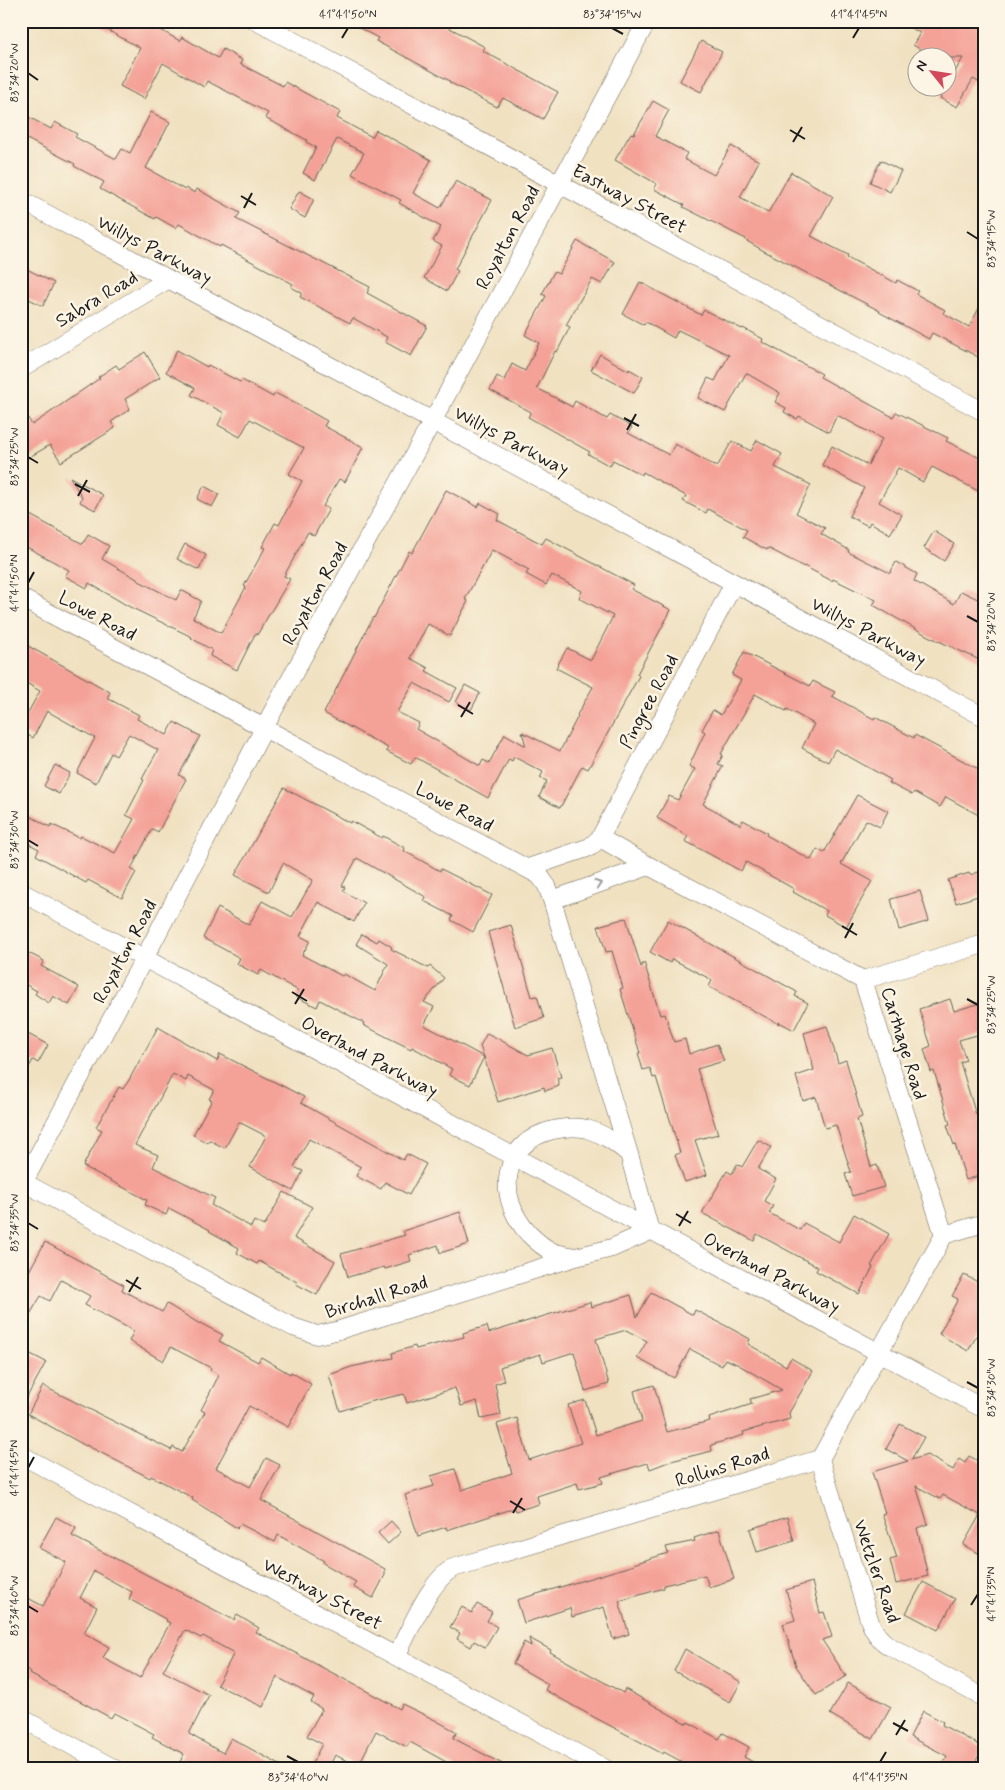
<svg xmlns="http://www.w3.org/2000/svg" width="1005" height="1790" viewBox="0 0 1005 1790" font-family="Mynerve,sans-serif">
	<style>
		.building { fill: #f4a197; fill-rule: evenodd }
		.lines { fill: none; stroke-linecap: round; stroke-linejoin: round }
		.minor-casing { stroke: #666156; stroke-width: 19 }
		.minor { stroke: #fff; stroke-width: 18 }
		.oneway { stroke: #999 }
		.ticks { fill: none; stroke: #1c1c1c; stroke-width: 2 }
		.labels { text-anchor: middle; stroke-width: 5; stroke-linejoin: round; paint-order: stroke }
		.street-label { font-size: 19px; fill: #1c1c1c; stroke: #fcf5e5 }
		.neatline { fill: none; stroke: #1c1c1c; stroke-width: 2 }
		.ticks-label { font-size: 12px; text-anchor: middle; fill: #1c1c1c }
	</style>
	<rect width="100%" height="100%" fill="#fcf5e5"/>
	<filter id="ink" filterUnits="userSpaceOnUse"><feTurbulence type="fractalNoise" baseFrequency=".02" numOctaves="2"/><feDisplacementMap in="SourceGraphic" scale="10" xChannelSelector="R" yChannelSelector="G"/><feConvolveMatrix kernelMatrix="1 2 1 2 8 2 1 2 1" color-interpolation-filters="sRGB"/></filter>
	<filter id="wash" filterUnits="userSpaceOnUse"><feTurbulence type="fractalNoise" baseFrequency=".0096" numOctaves="4" result="noise"/><feDisplacementMap in="SourceGraphic" scale="20" xChannelSelector="R" yChannelSelector="G"/><feGaussianBlur stdDeviation="1.12" result="paint"/><feColorMatrix in="noise" values="0 0 0 0 0 0 0 0 0 0 0 0 0 0 0 0 0 1.4 0 .05"/><feComposite in="paint" operator="in"/></filter>
	<g filter="url(#wash)">
		<rect width="100%" height="100%" fill="#f0e1c1"/>
		<g id="blocks">
			<path class="building" d="M91,21h54l35,20 2,-4 36,21 5,-9 19,11 -2,4 43,22 2,-4 55,30 -3,6 35,19 4,-7 55,30 -18,33 27,15 16,-27 36,19 -37,69 3,2 -11,20 -23,-13 18,-32 -9,-5 8,-14 -42,-24 2,-3 -49,-26 12,-21 -27,-14 -22,41 -12,-7 13,-26 -10,-5 1,-2 -42,-22 3,-5 -61,-32 -3,6 -41,-24 -19,36 -24,-13 20,-38z
				M346,21h91l48,26 -2,4 75,41 -15,27 -40,-21 -6,9 -48,-25 1,-1 -74,-40 2,-3z
				M898,21h75l11,7v57l-11,-6 -16,28 -17,-9 6,-10h2v-4l15,-26h-28l-22,-13 7,-12z
				M701,41l21,11 -21,40 -21,-11z
				M653,101l16,9 -14,26 32,17 -3,6 30,16 17,-29 28,15 -19,36 28,16 23,-41 42,24 -22,40 37,19 -1,2 49,26 1,-3 21,11 -2,3 29,16 -2,3 26,14 15,-28v61l-52,-27 -3,6 -50,-27 1,-1 -116,-60 -19,-11 1,-1 -63,-32 1,-2 -30,-16 3,-5 -42,-24 16,-27 3,1z
				M151,112l19,10 -24,46 39,22 1,-2 9,5 2,-4 43,24 -4,6 134,68 -3,6 60,33 -16,30 -26,-14 2,-5 -34,-19 -3,5 -50,-26 2,-4 -11,-6 2,-3 -72,-39 -1,2 -41,-23 -3,4 -20,-11 -1,2 -55,-30 4,-7 -30,-16 1,-2 -54,-28v-23l30,16 4,-7 22,12 -2,3 41,22 6,-10 8,4z
				M881,160l20,11 -11,21 -20,-10z
				M299,191l15,8 -9,19 -16,-9z
				M577,241l38,21 -13,22 -10,-5 -26,46 4,2 -13,25 -2,-1 -18,37 35,19 3,-6 32,18 3,-4 22,12 -4,6 41,22 6,-11 42,23 15,-26 19,10 6,-11 25,14 -7,13 36,18 -15,28 29,15 -4,6 28,16 -1,2 42,21 6,-11 21,12 -3,7 40,23 7,-13 23,11v60l-56,-26 -55,-31 3,-5 -43,-21 -1,2 -28,-15v1l-36,-19 -1,2 -24,-13 4,-7 -39,-21 -2,4 -23,-12 3,-5 -43,-24 -1,3 -29,-15 -3,6 -22,-12 2,-2 -62,-35 3,-5 -41,-22 7,-14 7,4 8,-16 13,7 14,-28 -14,-8 21,-39 -4,-2 12,-22 5,2z
				M21,266l33,17 -11,23 -22,-11z
				M640,282l61,33 3,-5 38,19 1,-1 20,11 -1,3 60,32 -2,3 73,40 3,-5 52,26 -2,3 38,19v34l-52,-27 -9,15 -25,-14 -19,34 23,13 -12,19 -20,-12 -2,4 -19,-10 15,-28 -42,-23 10,-19 36,19 14,-26 -45,-24 -8,17 -30,-16 -2,3 -13,-7 2,-4 -11,-6 5,-9 -34,-20 -21,39 -27,-14 10,-20 7,3 14,-26 -51,-25 -4,8 -28,-16 -2,3 -21,-11z
				M177,350l30,17 1,-2 32,17 2,-2 31,17 2,-4 29,15 23,13 -3,5 39,21 -18,35 -6,-3 -16,27 6,3 -15,27 -6,-4 -24,44 6,3 -33,56 -2,-1 -18,36 -27,-14 2,-6 -21,-12 1,-1 -64,-31 -39,-23 -2,5 -22,-12 4,-6 -48,-26v-34l62,34 5,-10 21,12 -7,13 35,20v1l39,20 5,-10 20,11 -8,17 28,15 25,-46 -2,-1 21,-38 -3,-1 13,-24 4,2 23,-44 -13,-7 15,-26 -54,-29 -10,18 -22,-12 6,-12 -33,-18 4,-7 -29,-16z
				M145,352l15,25 -35,22 5,10 -19,13 4,6 -54,34 -11,-17 -29,17v-56l11,19 68,-47 -2,-1 18,-12 3,4z
				M600,354l29,17v-2l14,8 -9,16 -43,-23z
				M70,477l33,18 -8,15 -15,-8 2,-5z
				M204,486l15,8 -7,13 -15,-8z
				M446,490l32,17 2,-4 20,11 -3,6 45,24 4,-6 88,47 -3,4 40,21 -34,64 2,2 -51,93 -6,-3 -22,42 -21,-11 8,-16 -7,-3 3,-6 -29,-15 -2,4 -3,-2 -21,39 -73,-41 -4,7 -25,-13 2,-3 -64,-35 49,-96 1,1 35,-67 3,2zM492,550l37,20 -3,4 20,11 6,-10 30,16 -3,7 34,18 -22,44 -24,-12 -11,20 37,19 -16,28 1,1 -18,35 -38,-19 4,14 -21,-12 -16,29 -6,-3 -3,6 -64,-37 3,-6 -22,-11 17,-29 35,19 8,-14 -31,-17 2,-3 -18,-10 18,-34 22,12 18,-35 -3,-2z
				M934,531l20,13 -10,17 -20,-13z
				M185,544l21,11 -7,15 -22,-11z
				M21,642l89,50 -3,6 32,17 -2,4 30,16 7,-13 26,14 -21,39 7,4 -28,53 -6,-3 -21,40 5,3 -14,26 -34,-18 -2,3 -50,-28 3,-6 -18,-9v-29l29,16 1,-3 29,14 1,-2 34,17 19,-34 -8,-4 18,-35 -2,-1 16,-29 -29,-16 -13,22 -5,-3 -15,30 -19,-10 18,-35 -48,-27 -14,27 -12,-7v-6l19,-34 -19,-11z
				M744,652l66,34 3,-5 22,11 -3,4 42,23 1,-2 39,21 1,-3 69,37v46l-38,-21 -6,10 -26,-15 -2,3 -23,-12 2,-3 -56,-31 -7,13 -26,-14 12,-24 -27,-15 -1,2 -31,-17 -34,60 2,1 -5,9 5,2 -20,38 38,21 2,-5 24,13 -1,2 45,25 6,-11 7,4 33,-58 31,16 -8,16 -14,-7 -25,44 31,17 -26,46 -21,-12 2,-4 -34,-19 1,-3 -48,-27 -5,9 -56,-30 3,-5 -31,-18 12,-22 9,4 17,-31 -6,-3 16,-34 -3,-2 11,-20 8,5 20,-35 -9,-5z
				M465,685l15,8 -9,17 -15,-8z
				M55,765l15,8 -11,21 -15,-8z
				M284,788l66,35 1,-2 31,17 1,-2 22,12 -1,3 36,20 1,-2 51,26 -19,37 -22,-12 2,-4 -29,-15 2,-4 -69,-39 -15,28 3,1 -2,4 21,12 -10,19 -36,-20 -18,34 10,5 -8,14 40,21 2,-2 31,17 13,-27 -32,-20 6,-10 15,8 2,-3 13,8 -1,2 37,19 2,-2 14,12 -20,24 10,5 -10,18 60,32 -4,-11 7,-13 41,22 24,-7 9,29 -4,1 2,8 -14,5 -1,-4 -46,15 -14,-45 -14,28 -21,-10 3,-6 -40,-22 -1,2 -48,-24 1,-2 -44,-23 -3,7 -21,-10 3,-6 -38,-21 -3,5 -21,-11 3,-6 -37,-20 15,-30 31,17 13,-24 30,16 21,-37 -30,-17 -14,29 -34,-17z
				M984,870v24l-28,9 -8,-23 21,-7 1,2z
				M920,891l9,30 -30,9 -8,-31z
				M626,918l15,49 3,-5 16,53 5,-1 9,28 11,-3 4,15 28,-10 7,17 -27,8 21,65 -23,6 12,35 -22,7 -10,-27 5,-2 -12,-40h-1l-11,-36 -3,1 -3,-10 -7,2 -5,-17h2l-20,-64 3,-1 -11,-37 -6,1 -8,-26z
				M668,920l129,72 -2,4 13,7 -14,27 -15,-8v2l-70,-37 3,-7 -40,-21 -2,4 -20,-11z
				M511,925l21,72 5,-1 7,22 -29,9 -27,-95z
				M21,949l23,12 -3,5 38,21 -10,18 -16,-9 -4,7 -14,-9 2,-3 -16,-9z
				M950,999l4,12 30,-9v31l-25,7 7,20 -6,2 16,53 8,-2v61l-18,6 -11,-36 -1,1 -7,-20 3,-1 -16,-53 -3,1 -7,-23 7,-3 -12,-37z
				M827,1026l11,37 8,-3 16,57 -5,2 14,48 6,-2 7,22 -32,9 -7,-22 6,-2 -15,-47 -11,3 -9,-31 -13,4 -7,-25 18,-6 -10,-37z
				M158,1027l59,34 3,-7 84,43 -3,6 102,57 4,-6 19,10 -17,31 -24,-13 -4,7 -25,-13 5,-9 -52,-28 -15,28 9,4 -10,20 -43,-24 16,-31 -27,-14 -14,26 -16,-8 -2,3 -14,-8 19,-35 -3,-1 5,-9 -26,-14 -2,5 -13,-7 -38,71 23,10 -5,12 62,31 -4,7 40,22 3,-6 10,5 20,-34 28,15 -18,31 41,23 -18,34 -21,-11 1,-2 -38,-21 -2,3 -20,-11 2,-5 -30,-17 1,-1 -41,-22 -3,7 -21,-10 2,-5 -64,-34 19,-36 -6,-3 23,-40 4,2 6,-9z
				M21,1030l27,15 -10,18 -5,-3 -12,21z
				M758,1140l13,7 -13,22 18,10 -12,22 9,5 -4,7 31,17 4,-7 35,19 15,-28 35,20 -18,32 2,1 -14,27 -43,-23 2,-4 -61,-33 -3,7 -52,-28 25,-42 5,3 5,-10 5,3z
				M460,1212l9,32 -29,9 -2,-8 -29,10 2,6 -26,8 -1,-2 -36,10 -7,-23 64,-19 -2,-4z
				M45,1242l79,43 -2,5 40,22 5,-8 33,20v-1l23,12 -4,6 39,21 3,-5 29,17 1,-2 20,12 -23,43 -39,-21 -33,62 34,19 16,-29 14,7 -19,35 124,69v6l-12,23 -20,-11 3,-5 -33,-19 1,-2 -46,-26 -3,7 -35,-18 -3,4 -45,-28 1,-2 -42,-22 -1,2 -64,-33v1l-58,-32 15,-28 128,64 2,-3 9,5 23,-40 -4,-2 18,-35 -9,-5 1,-2 -40,-21 -8,14 -34,-20 5,-10 -49,-26 5,-9 -29,-16 -11,21 -9,-5 -20,33v-60l7,4z
				M964,1275l20,10v38l-16,28 -29,-17 19,-35 -6,-3z
				M651,1292l42,23 2,-5 33,17 22,12 -2,5 38,22 5,-8 22,13 -24,42 1,6 -47,13 1,3 -33,10 1,6 -41,10 -21,8 -2,-6 -47,14 2,6 -24,6 -2,-6 -40,13 2,8 -23,7 -1,-3 -68,22 -1,-3 -28,9 -13,-41 29,-9 -3,-10 24,-7 7,21 50,-17 -15,-49 20,-6 12,42 52,-17 -13,-38 17,-5 11,35 46,-14 -8,-30 20,-6 13,47 43,-11 -1,-3 43,-14 -2,-5 32,-9 -45,-26 -12,-5 -3,7 -32,-17 -16,29 -37,-20 10,-17 -21,-11 -30,9 13,45 -24,7 -11,-39 -31,10 -3,-8 -40,13 4,14 -9,3 6,31 -20,4 -4,-18 -16,5 -6,-18 -48,15 -3,-9 -35,8 -29,9 -11,-36 22,-8 42,-9 -1,-5 23,-7 1,3 48,-12 -1,-4 24,-7 2,7 101,-31 1,5 40,-12 6,22z
				M21,1349l25,13 -25,46z
				M900,1424l24,13 -13,23 16,-5 26,15 6,-11 6,4 4,-7 15,8v92l-21,-11 17,-30 -37,-20 -3,4 -24,-13 12,38 -11,4 11,48 -32,8 -6,-24 7,-2 -15,-44 3,-1 -13,-41 36,-11 -22,-12z
				M56,1517l20,11 -4,8 162,84 3,-5 22,13 -3,4 144,77 2,-5 33,16 22,12 -4,6 59,31h-53l-49,-27 -3,5 -31,-16 -18,35 -23,-11 -7,14h-19l13,-25 -15,-8 15,-27 -11,-7 3,-5 -37,-20 -14,30 -46,-22 17,-32 -31,-17 -2,2 -16,-8 -22,41 46,24 -20,39 34,19 8,-15 56,31h-95l-12,-7 4,-8 -32,-17 2,-3 -40,-21 -3,5 -81,-44 1,-2 -10,-6v-60l5,-9 17,9 23,-44 -27,-14zM94,1571l38,21 -3,7 38,21 -1,1 4,2 -30,55 -37,-20 6,-11 -25,-14 13,-26 -17,-9z
				M787,1517l7,24 -37,11 -7,-23z
				M391,1521l10,11 -13,12 -10,-11z
				M719,1530l15,49 -25,8 -4,-12 -41,10v3l-45,13 10,33 -16,5 -9,-32 -32,10 -2,-9 -46,15 -7,-23 117,-35 -1,-1 35,-11 -2,-6 29,-6 -1,-3z
				M812,1582l8,31 4,-1 8,25 -10,3 24,36 -30,19 -20,-29 -13,-42 12,-4 -9,-30z
				M923,1582l32,17 -17,31 -32,-17z
				M477,1604l15,8 -5,9 10,6 -12,20 -11,-6 -3,6 -14,-8 3,-6 -10,-6 12,-20 10,6z
				M529,1638l22,12 -1,2 73,41 2,-4 62,35 1,-2 31,17 4,-6 26,14 -5,10 22,12h-71l-31,-17 -1,2 -84,-45 -34,-19 3,-6 -35,-20 11,-22 7,4z
				M685,1649l56,33 -11,20 -56,-31z
				M848,1683l43,24 -18,32 -43,-25z
				M923,1711l20,11 -1,3 41,22 -11,22h-18l-11,-6 4,-7 -37,-19z"/>
		</g>
	</g>
	<g filter="url(#ink)">
		<use href="#blocks" fill-opacity="0" stroke="#666156" stroke-width="1"/>
		<g class="lines">
			<g class="minor-casing">
				<path id="minor" d="M256,21l728,391
					M21,200l963,517
					M21,369l146,-89
					M21,598l518,277 8,11 5,14 77,254 21,77 -38,17 -36,9 -240,74 -19,4 -24,-8 -272,-146
					M600,838l49,28 214,114 81,255
					M528,868l62,-21 10,-9 134,-255
					M21,892l963,517
					M552,900l97,-34
					M863,980l121,-36
					M21,1187l133,-247 119,-229 159,-289 215,-401
					M576,1257c-8,-2 -16,-2 -23,-5 -9,-4 -17,-11 -24,-18 -34,-36 -28,-92 24,-104 12,-2 22,-4 34,-1 17,5 29,14 42,25
					M21,1455l585,314
					M820,1459l50,163c5,11 10,19 21,25l93,51
					M396,1656c14,-25 33,-75 57,-88l367,-109 124,-224 40,-12
					M21,1718l94,51"/>
			</g>
			<use href="#minor" class="minor"/>
		</g>
		<defs><path id="oneway-chevron" d="M-2-3.5L2.5 0L-2 3.5" fill="none" stroke-width="1.6" stroke-linecap="round" stroke-linejoin="round" transform="scale(1.25)"/></defs>
		<use class="oneway" href="#oneway-chevron" transform="translate(598 884) rotate(-19)"/>
	</g>
	<path class="ticks" d="M612,28l11,6M342,38l6,-10M853,38l6,-10M28,73l10,7M790,130l15,9M793,142l9,-15M241,196l15,9M244,208l8,-15M967,232l11,7M624,418l15,8M627,430l9,-16M28,457l10,6M75,484l15,8M78,496l9,-16M28,583l6,-11M967,616l11,6M458,705l15,9M461,717l9,-15M28,840l10,6M842,926l15,9M845,938l8,-15M292,992l15,9M967,999l11,6M295,1004l9,-15M676,1214l15,9M28,1223l10,6M679,1226l9,-15M126,1280l15,9M129,1292l9,-15M967,1382l11,6M28,1468l6,-11M510,1501l15,9M513,1513l9,-15M971,1605l7,-11M28,1606l10,6M893,1723l15,8M896,1735l9,-15M287,1756l11,6M880,1762l6,-10"/>
	<g class="labels">
		<g class="street-label">
			<text transform="translate(630 198) rotate(28)" y="7">Eastway Street</text>
			<text transform="translate(507 237) rotate(-62)" y="7">Royalton Road</text>
			<text transform="translate(155 249) rotate(28)" y="7">Willys Parkway</text>
			<text transform="translate(96 298) rotate(-31)" y="7">Sabra Road</text>
			<text transform="translate(512 440) rotate(28)" y="7">Willys Parkway</text>
			<text transform="translate(314 593) rotate(-61)" y="7">Royalton Road</text>
			<text transform="translate(98 615) rotate(28)" y="7">Lowe Road</text>
			<text transform="translate(869 631) rotate(28)" y="7">Willys Parkway</text>
			<text transform="translate(648 701) rotate(-62)" y="7">Pingree Road</text>
			<text transform="translate(455 806) rotate(28)" y="7">Lowe Road</text>
			<text transform="translate(124 951) rotate(-62)" y="7">Royalton Road</text>
			<text transform="translate(905 1043) rotate(73)" y="7">Carthage Road</text>
			<text transform="translate(370 1056) rotate(28)" y="7">Overland Parkway</text>
			<text transform="translate(772 1272) rotate(28)" y="7">Overland Parkway</text>
			<text transform="translate(376 1296) rotate(-17)" y="7">Birchall Road</text>
			<text transform="translate(722 1466) rotate(-17)" y="7">Rollins Road</text>
			<text transform="translate(878 1571) rotate(71)" y="7">Wetzler Road</text>
			<text transform="translate(323 1593) rotate(28)" y="7">Westway Street</text>
		</g>
	</g>
	<rect width="1005" height="1790" fill="none" stroke="#fcf5e5" stroke-width="55"/>
	<g transform="translate(932 72) rotate(300)"><circle r="24" fill="#fcf5e5" stroke="#a29e95"/>
	<path d="M0-4L9 19L0 12L-9 19Z" fill="#d1495b"/>
	<text y="-8" font-size="14" font-weight="bold" text-anchor="middle" fill="#1c1c1c">N</text>
	</g>
	<rect x="28" y="28" width="950" height="1734" class="neatline"/>
	<g class="ticks-label">
		<text x="348" y="18">41°41'50"N</text>
		<text x="612" y="18">83°34'15"W</text>
		<text x="859" y="18">41°41'45"N</text>
		<text transform="translate(14 73) rotate(-90)" y="4">83°34'20"W</text>
		<text transform="translate(991 239) rotate(-90)" y="4">83°34'15"W</text>
		<text transform="translate(14 457) rotate(-90)" y="4">83°34'25"W</text>
		<text transform="translate(14 583) rotate(-90)" y="4">41°41'50"N</text>
		<text transform="translate(991 622) rotate(-90)" y="4">83°34'20"W</text>
		<text transform="translate(14 840) rotate(-90)" y="4">83°34'30"W</text>
		<text transform="translate(991 1005) rotate(-90)" y="4">83°34'25"W</text>
		<text transform="translate(14 1223) rotate(-90)" y="4">83°34'35"W</text>
		<text transform="translate(991 1388) rotate(-90)" y="4">83°34'30"W</text>
		<text transform="translate(14 1468) rotate(-90)" y="4">41°41'45"N</text>
		<text transform="translate(991 1594) rotate(-90)" y="4">41°41'35"N</text>
		<text transform="translate(14 1606) rotate(-90)" y="4">83°34'40"W</text>
		<text x="298" y="1781">83°34'40"W</text>
		<text x="880" y="1781">41°41'35"N</text>
	</g>
</svg>
